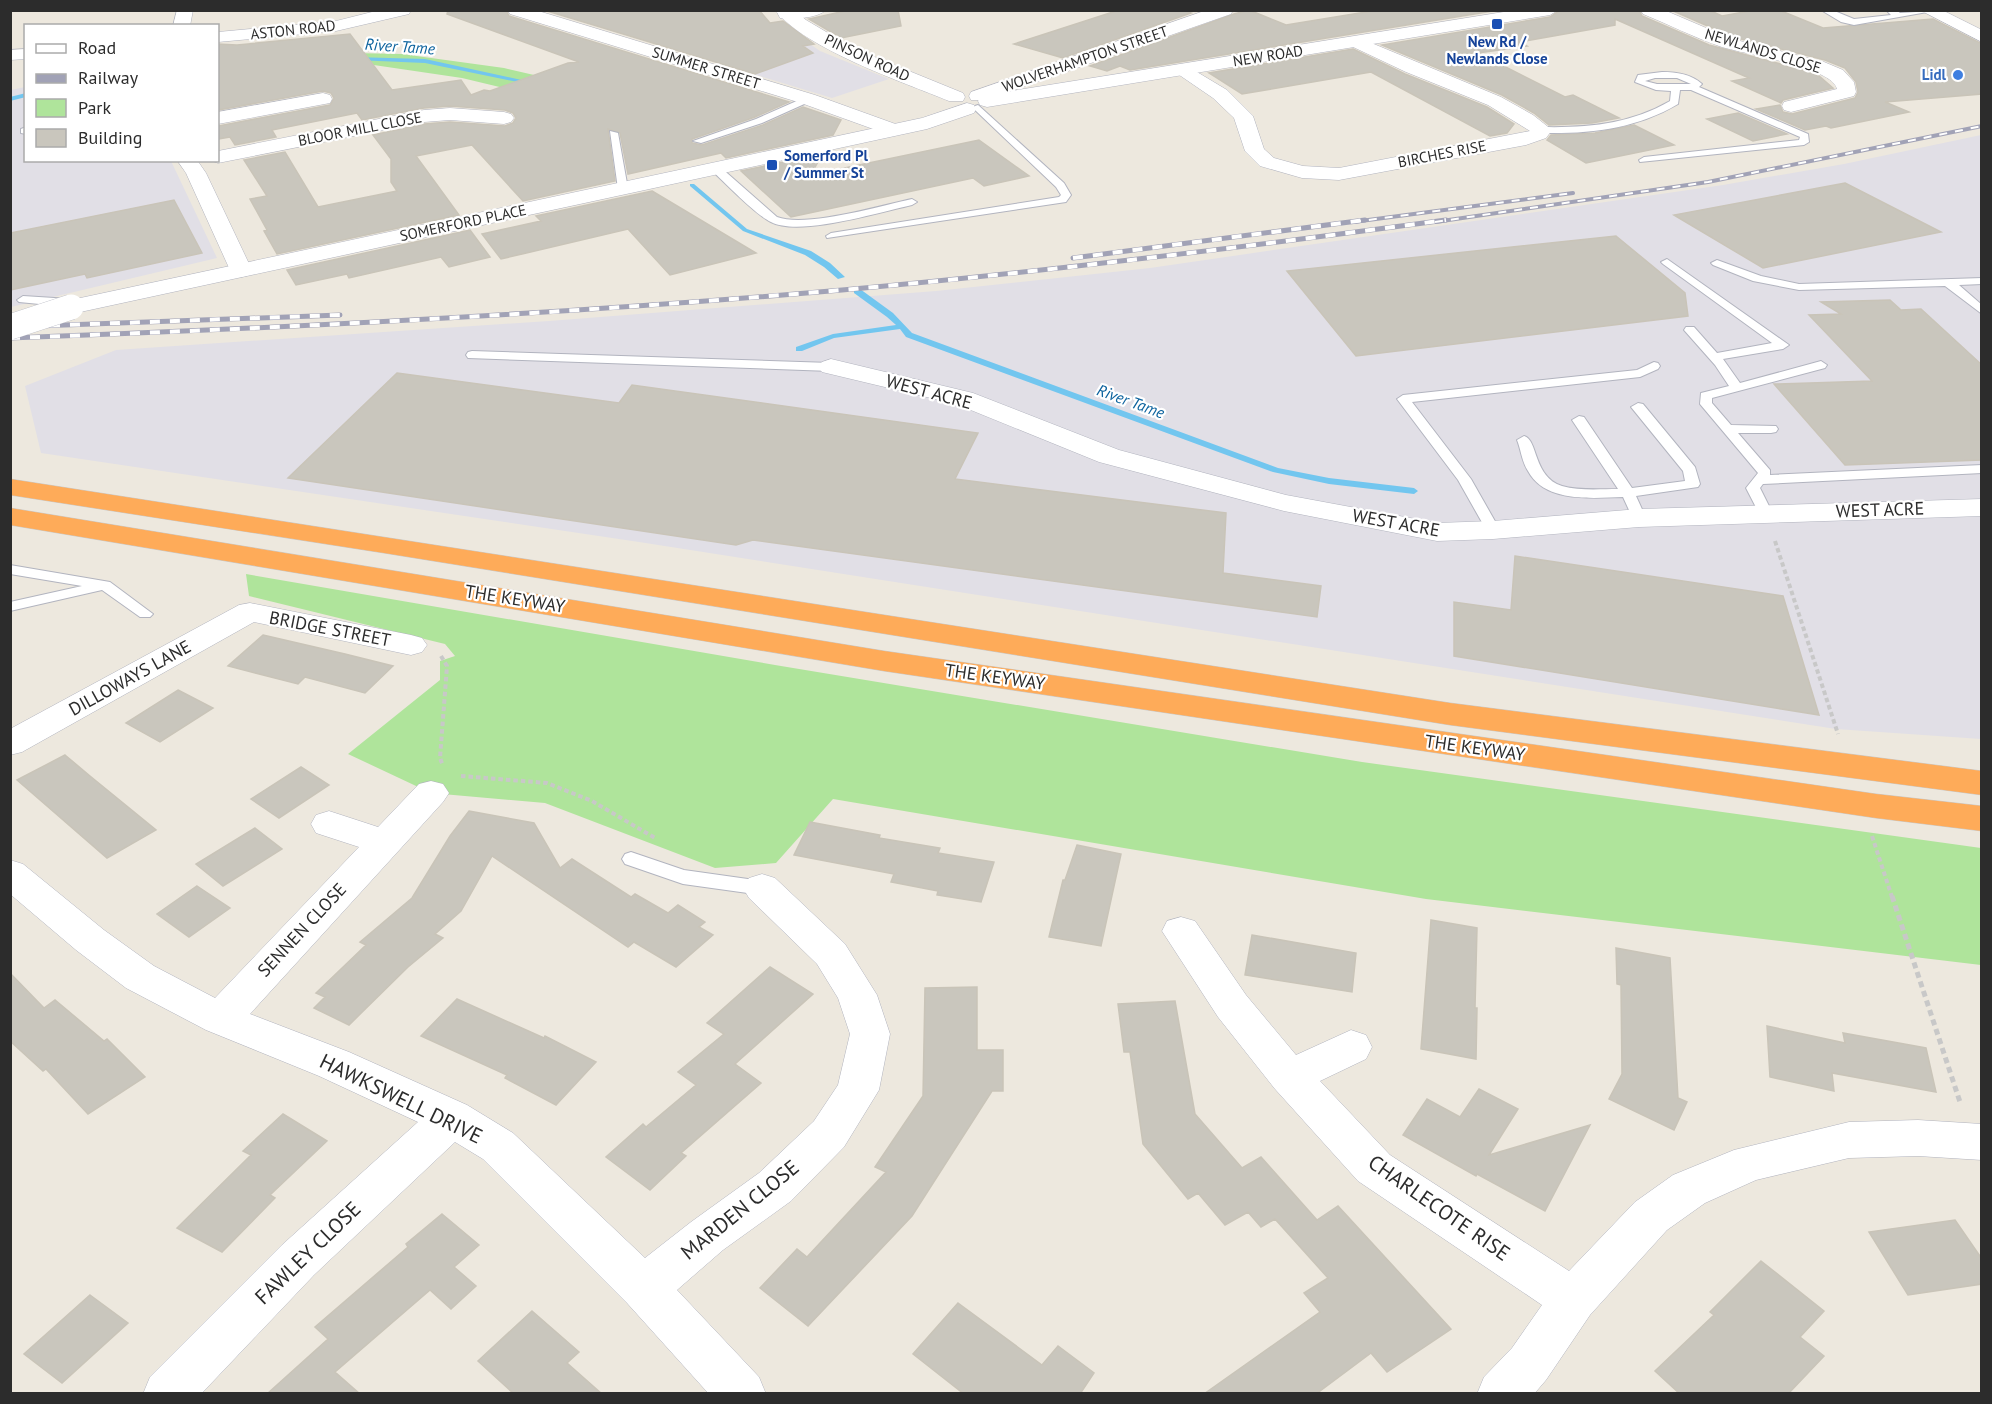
<svg xmlns="http://www.w3.org/2000/svg" width="1992" height="1404" viewBox="0 0 1992 1404" font-family="'PT Sans',sans-serif">
	<style>
		.industrial { fill: #e1dfe6 }
		.green { fill: #afe49b }
		.lines { fill: none; stroke-linecap: round; stroke-linejoin: round }
		.stream { fill: #72c6ef; fill-rule: evenodd }
		.building { fill: #c9c6bd; stroke: #c9c4b8; stroke-width: 1.5 }
		.lane-casing { stroke: #b2b4bf; stroke-width: 2 }
		.street-casing { stroke: #b2b4bf; stroke-width: 1 }
		.secondary-casing { stroke: #b2b4bf; stroke-width: 1 }
		.highway-casing { stroke: #c8c8c8; stroke-width: 1 }
		.path-far1 { stroke: #c8c8c8; stroke-width: 4; stroke-dasharray: 4.5 3; stroke-linecap: butt }
		.path { stroke: #c8c8c8; stroke-width: 5; stroke-dasharray: 6 4; stroke-linecap: butt }
		.lane { fill: #fff; fill-rule: evenodd }
		.street { fill: #fff; fill-rule: evenodd }
		.secondary { fill: #fff; fill-rule: evenodd }
		.highway { fill: #feab59; fill-rule: evenodd }
		.rail-far1-casing { stroke: #a1a2b6; stroke-width: 4 }
		.rail-casing { stroke: #a1a2b6; stroke-width: 5 }
		.rail-far1 { stroke: #fff; stroke-width: 2; stroke-dasharray: 8; stroke-linecap: butt }
		.rail { stroke: #fff; stroke-width: 4; stroke-dasharray: 10; stroke-linecap: butt }
		.secondary-bridge-casing { stroke: #b2b4bf; stroke-width: 26; stroke-linecap: butt }
		.secondary-bridge { stroke: #fff; stroke-width: 25 }
		.transit-dot { fill: #1a4fb4; stroke: #fff; stroke-width: 2 }
		.shop-dot { fill: #3f7fe0; stroke: #fff; stroke-width: 2 }
		.labels { text-anchor: middle; stroke-width: 4.5; stroke-linejoin: round; paint-order: stroke }
		.far-street-label { font-size: 15px; fill: #2c2c2c; stroke: #fff }
		.far-transit-label { font-size: 15px; font-weight: bold; fill: #164399; stroke: #fff }
		.far-shop-label { font-size: 15px; font-weight: bold; fill: #366cbe; stroke: #fff; text-anchor: end }
		.far-water-label { font-size: 16px; font-style: italic; fill: #0d639e; stroke: #fff }
		.street-label { font-size: 18px; fill: #2c2c2c; stroke: #fff }
		.near-street-label { font-size: 21px; fill: #2c2c2c; stroke: #fff }
	</style>
	<rect width="100%" height="100%" fill="#ede8de"/>
	<path class="industrial" d="M780,23l40,28 69,28 -57,19 -141,-43z
		M25,87l1,73 145,1 46,97 -206,49v-217z
		M1981,135v604l-145,-10 -1197,-187 -598,-89 -16,-67 91,-36 433,-29 387,-30 214,-23 573,-83 121,-21z"/>
	<path class="green" d="M350,53l52,1 102,14 30,7 25,26 -97,-23 -95,-14 -149,8v-7z
		M246,574l529,91 587,97 619,86v117l-555,-66 -593,-100 -57,64 -61,5 -170,-65 -114,-10 -83,-39 92,-74v-19l15,-5 -10,-12 -196,-48z"/>
	<g class="lines">
		<path class="stream" d="M353,57l72,2 110,24 -3,2 -107,-22 -70,-3 -3,-2z
			M26,93v4l-16,4v-4z
			M690,184h4l53,45 64,22 19,12 15,14 -7,2 -14,-12 -19,-12 -62,-24 -53,-45z
			M854,289h6l33,24 19,20 366,135 51,10 85,10 4,3 -4,3 -85,-10 -56,-12 -367,-135 -6,-8 -66,9 -32,13h-6v-4l37,-13 63,-9 -9,-8 -33,-24z"/>
	</g>
	<path class="building" d="M448,10h58l3,6 280,86 -34,15 -63,22v4l10,2 61,-20 40,-18 38,13 -8,15 -107,23 -5,-5 -93,21 -8,-41 -12,-4 7,52 -92,20 -51,-56 -56,11 43,59 -182,39 -13,-23 3,-1 -17,-31 17,-3 -23,-36 41,-8 33,55 79,-16 -6,-9v-23l-18,-24 51,-11 26,-2 55,4 8,-3 3,-5 -3,-5 -8,-3 -55,-4 -26,2 -62,12 -5,-7 -85,17 4,7 -41,8 -5,-8 -12,2v-13l112,-21 4,-7 -3,-5 -8,-2 -105,19v-66l19,1 113,-11 42,56 69,-10 10,15 13,-5 6,1 78,-28 11,-1 -132,-48z
		M544,10h215l11,13 13,-2 31,23 -11,2 10,7 -58,21z
		M849,10h49l3,16 -60,12 -32,-19z
		M1119,10h64l8,3 -128,45 -49,-14z
		M1249,10l37,15 92,-15h121l-369,60 -10,-4 -13,5 -17,-5 144,-52z
		M1560,10h79l3,6 67,29 94,25 16,6 14,12 -50,12 -2,3 -49,-22 17,-3 -134,-59v6l-95,17 7,4 -49,7 87,44 8,-2 46,23 -27,5 -43,2 -15,-12 -32,-18 -120,-50 168,-28z
		M1671,10h38l13,6 33,-6h24l44,18 110,-9 49,25v50l-97,8 24,10 -78,16 -5,-2 -21,4 -49,-21 24,-4 3,7 9,2 63,-16 3,-6 -2,-10 -11,-14 -20,-8 -92,-23z
		M1353,49l52,25 82,33 27,17 -7,9 -17,3 -119,-64 -129,22 -33,-21z
		M1738,113l49,21 -34,7 -46,-22z
		M1634,125l40,20 -88,18 -39,-23 4,-5 44,-2z
		M979,140l50,36 -45,10 -11,-8 -182,39 -50,-46 81,-17 -11,21z
		M1845,183l96,49 -178,36 -89,-53z
		M652,191l104,62 -86,22 -42,-46 -127,30 -19,-25 59,-13 -5,-5z
		M174,200l28,53 -115,25 -2,-4 -75,16v-57z
		M470,230l20,27 -41,10 -8,-10 -92,21 -2,-4 -51,11 -9,-15z
		M1616,236l69,57 3,23 -332,40 -69,-85z
		M1890,300l11,10 20,-1 61,56v95l-137,5 -71,-81 98,-3 -63,-66 32,-1 -20,-12z
		M397,373l222,30 13,-18 346,48 -23,46 271,34 -3,60 98,13 -4,31 -564,-77 -17,5 -448,-67z
		M1515,556l268,40 36,119 -365,-59v-54l57,8z
		M263,635l82,19 48,12 -28,27 -60,-16 -7,7 -70,-18z
		M178,690l35,18 -53,34 -34,-19z
		M65,755l25,21 66,54 -49,28 -90,-78z
		M301,767l28,18 -50,33 -28,-19z
		M469,811l65,12 26,45 12,-9 59,38 4,-3 33,19 10,-8 27,17 -6,5 14,8 -37,32 -42,-25 -6,5 -136,-91 -31,55 -26,23 8,4 -35,29 -59,58 -35,-17 11,-11 -9,-4 50,-48 -6,-3 52,-44 38,-62z
		M810,822l70,13 -1,3 61,10 -2,5 56,9 -13,40 -44,-7 1,-4 -47,-9 3,-8 -100,-19z
		M255,828l27,21 -59,37 -27,-22z
		M1077,845l44,9 -20,92 -52,-9 14,-57h2z
		M197,886l33,22 -41,29 -32,-23z
		M1431,920l46,8 -2,80h2l-1,51 -55,-10z
		M1252,935l104,18 -4,39 -107,-17z
		M1616,948l54,10 8,140 9,4 -13,28 -65,-31 13,-25 -1,-89 -4,-1z
		M770,967l43,27 -78,70 26,19 -80,70 5,3 -36,34 -44,-33 37,-33 3,3 50,-42 -18,-13 46,-38 -17,-11z
		M10,973l34,35 11,-8 49,41 3,-2 38,38 -57,37 -42,-45 -3,2 -33,-30z
		M977,987v63h26v41h-11l-80,125 -104,110 -48,-38 37,-39 10,8 79,-85 -11,-5 48,-71 2,-108z
		M457,999l87,39 1,-2 51,26 -40,43 -51,-27 2,-3 -86,-39z
		M1175,1001l20,113 47,54 19,-11 56,63 21,-14 113,123 -64,43 -16,-19 -55,41h-112l116,-82 -16,-19 24,-15 -53,-59 -14,8 -13,-15 -23,13 -27,-32 -10,6 -45,-55 -13,-92h-6l-6,-48z
		M1767,1026l78,17 -2,-10 83,15 10,44 -104,-19 2,18 -64,-14z
		M1479,1089l39,20 -29,46 101,-30 -45,86 -68,-37 -1,2 -73,-41 24,-36 33,18z
		M283,1114l44,27 -57,54 5,3 -53,54 -45,-24 74,-73 -8,-4z
		M442,1214l37,31 -25,22 22,19 -25,23 -21,-19 -95,82 25,22h-93l61,-55 -13,-12 93,-80 -2,-3z
		M1955,1220l27,39v25l-74,11 -39,-63z
		M1761,1261l63,50 -24,26 24,19 -36,38h-108l-25,-23 59,-56 -4,-3z
		M90,1295l38,28 -66,60 -38,-29z
		M958,1303l84,62 16,-19 36,27 -14,21h-116l-51,-40z
		M532,1311l47,41 -12,11 35,31h-88l-36,-33z"/>
	<g class="lines">
		<g class="lane-casing">
			<path id="lane" d="M1821,10h11l22,9 37,-4 -5,-5h10l4,3 33,-2 -79,14 -13,-3z
				M1662,72c15,0 29,2 40,12l-3,3 109,47 1,8 -5,3 -164,17 -1,-2 5,-3 155,-17 1,-3 -109,-47h-11l-2,14c-42,25 -88,30 -136,29l-5,-3 5,-3c46,1 88,-3 128,-26l1,-10 -15,-1 -21,-8 3,-7zM1655,78h22l14,6h-34l-12,-3z
				M808,96l5,3 -2,2 -49,22 -61,20 -8,-2 63,-22z
				M978,105l86,78 7,12 -5,7 -239,36 -1,-2 5,-3 228,-36 2,-2 -5,-8 -81,-77v-4z
				M26,127v7l-5,-1v-4z
				M610,131l8,2 10,56 -1,2 -9,-2z
				M711,166h8l58,51c29,11 102,-11 135,-18l5,3 -5,3c-32,7 -113,32 -141,17 -18,-9 -44,-38 -60,-52z
				M1667,259l122,86 -6,4 -60,10 17,24 81,-22 6,4 -2,3 -113,30v5l19,22 45,1 2,3 -2,3 -5,1h-33l32,37v5l212,-10v8l-219,11 -3,4 13,26 -2,3h-10l-15,-29 12,-15 -58,-69 1,-11 28,-7 -14,-21 -31,-35 2,-3h8l23,26 55,-10 -109,-79 -2,-2z
				M1717,260l44,16 38,8 183,-6v6l-23,1 23,20v9l-37,-28 -146,4 -46,-9 -40,-16 -2,-2z
				M23,296l47,3 6,4 -6,4 -51,-5 -2,-2z
				M472,351l359,12 6,4 -6,4 -363,-13 -2,-3 2,-3z
				M1654,362l4,1 2,3 -2,3 -18,8 -228,25 59,77 29,51 -7,4 -5,-1 -30,-53 -61,-81 6,-4 234,-25z
				M1638,403l5,1 52,63 5,17 -2,3 -62,9 10,22 -2,3h-10l-11,-24c-31,1 -78,6 -95,-26 -6,-9 -7,-21 -11,-31l7,-4c14,3 9,41 38,50 17,5 39,3 56,3l-46,-69 7,-4 5,1 48,71 53,-7 -2,-10 -52,-64z
				M10,565l100,17 43,32 -3,3h-10l-38,-27 -92,21v-9l72,-16 -72,-12z
				M631,852l53,18 78,11 7,2 2,5 -2,5 -7,2 -79,-11 -58,-20 -3,-5 3,-5z"/>
		</g>
		<g class="street-casing">
			<path id="street" d="M177,10h16l-3,16h-17z
				M380,10h31l-2,4 -73,17 -118,11v-10l118,-11z
				M508,10h27l280,85 86,31 3,4 -3,4h-14l-86,-31 -291,-89z
				M780,10h46c-8,8 -34,10 -46,8l-2,-4z
				M1207,10h26l-2,4 -246,86h-14l-2,-4 2,-4z
				M1641,10h23l68,29 92,23 19,8 11,12 2,10 -2,4 -63,16 -7,-2 -2,-4 2,-4 53,-13c-4,-22 -95,-35 -118,-43 -26,-9 -51,-22 -76,-32z
				M1920,10h22l40,20v12z
				M1357,37l144,60 32,18 19,15 -6,8 -20,7 -187,35 -37,-2 -42,-12 -15,-15 -11,-33 -21,-20 -41,-28 3,-4h12l40,24 26,26 11,33 10,9 29,8 36,2 191,-37 -42,-26 -82,-33 -55,-26 -3,-4 3,-4z
				M26,49v10l-16,1v-10z
				M323,93l7,2 2,4 -2,4 -112,21v-12z
				M450,108l54,4 7,2 3,4 -3,4 -7,2 -54,-4 -26,2 -206,41 -8,-3h8v-9l206,-41z
				M177,160h20l9,13 46,97 -3,5 -8,2 -8,-2 -3,-5 -44,-97z
				M831,359l142,34 146,57 167,45 151,28 56,-2 146,-12 343,-10v17l-343,11 -146,12 -56,2 -153,-30 -185,-49 -143,-58 -134,-32 -4,-5 4,-5z
				M250,603l161,32 11,3 5,7 -5,7 -11,3 -157,-33 -232,130 -12,3v-26l229,-124z
				M431,781l12,3 6,9 -6,9 -193,212 99,38 118,53 46,28 132,125 46,-36 68,-49 55,-52 24,-36 12,-51 -12,-36 -21,-34 -68,-66 -6,-10 6,-10 13,-4 13,4 70,66 32,51 13,39 -11,56 -35,57 -53,54 -68,49 -46,40 82,87 7,17h-57l-82,-91 -144,-144 -28,-17 -141,133 -113,119h-58l7,-17 132,-132 136,-123 -99,-46 -113,-46 -80,-42 -50,-38 -66,-56v-34l13,4 81,66 50,36 61,32 144,-151 -43,-14 -5,-9 5,-9 13,-4 49,16 41,-43z
				M1181,917l14,4 51,74 50,60 55,-25 15,5 6,12 -6,12 -46,22 70,74 179,116 66,-69 38,-27 61,-25 115,-28 69,-2 64,4v36l-64,-4 -69,2 -93,22 -51,23 -38,27 -77,85 -44,65 -12,14h-57l7,-17 28,-29 30,-43 -184,-124 -83,-92 -57,-72 -56,-86 5,-10z"/>
		</g>
		<g class="secondary-casing">
			<path id="secondary" d="M775,10h19l12,10 49,29 108,44 2,4 -2,4h-14c-46,-19 -144,-52 -174,-91z
				M1516,10h42l-8,5 -563,92 -7,-2 -2,-4 2,-4 7,-2z
				M967,103l7,2 2,4 -2,4 -47,16 -856,185 -8,-2 -4,-5 4,-5 8,-2 851,-182z"/>
		</g>
		<g class="highway-casing">
			<path id="highway" d="M10,479l1440,224 532,68v24l-532,-70 -1066,-172 -374,-58z
				M10,508l874,143 992,143 106,12v25l-106,-13 -992,-147 -874,-146z"/>
		</g>
		<path class="path-far1" d="M1775,541l63,193
			M441,656l6,10 -7,92 3,8
			M461,776l86,7 45,18 63,37
			M1872,836l20,61"/>
		<path class="path" d="M1892,896l69,209"/>
		<use href="#lane" class="lane"/>
		<use href="#street" class="street"/>
		<use href="#secondary" class="secondary"/>
		<use href="#highway" class="highway"/>
		<g class="rail-far1-casing">
			<path id="rail-far1" d="M1353,222l220,-29
				M1435,222l273,-40 274,-56"/>
		</g>
		<g class="rail-casing">
			<path id="rail" d="M1073,258l292,-38
				M10,327l330,-12
				M10,338c278,-10 555,-24 832,-48 202,-18 403,-43 604,-70"/>
		</g>
		<use href="#rail-far1" class="rail-far1"/>
		<use href="#rail" class="rail"/>
		<g class="secondary-bridge-casing">
			<path id="secondary-bridge" d="M10,327l61,-20"/>
		</g>
		<use href="#secondary-bridge" class="secondary-bridge"/>
	</g>
	<g class="transit-dot">
		<rect x="1491" y="18" width="12" height="12" rx="3"/>
		<rect x="766" y="159" width="12" height="12" rx="3"/>
	</g>
	<circle class="shop-dot" cx="1958" cy="75" r="6"/>
	<g class="labels">
		<g class="far-street-label">
			<text transform="translate(293 30) rotate(-6)" y="5">ASTON ROAD</text>
			<text transform="translate(1763 51) rotate(17)" y="5">NEWLANDS CLOSE</text>
			<text transform="translate(1268 56) rotate(-9)" y="5">NEW ROAD</text>
			<text transform="translate(867 58) rotate(25)" y="5">PINSON ROAD</text>
			<text transform="translate(1085 59) rotate(-19)" y="5">WOLVERHAMPTON STREET</text>
			<text transform="translate(706 68) rotate(17)" y="5">SUMMER STREET</text>
			<text transform="translate(360 129) rotate(-11)" y="5">BLOOR MILL CLOSE</text>
			<text transform="translate(1442 154) rotate(-11)" y="5">BIRCHES RISE</text>
			<text transform="translate(463 223) rotate(-12)" y="5">SOMERFORD PLACE</text>
		</g>
		<g class="far-transit-label">
			<text x="1497" y="47">New Rd /<tspan x="1497" dy="17">Newlands Close</tspan></text>
			<text x="784" y="161" text-anchor="start">Somerford Pl<tspan x="784" dy="17">/ Summer St</tspan></text>
		</g>
		<g class="far-shop-label">
			<text x="1946" y="80">Lidl</text>
		</g>
		<g class="far-water-label">
			<text transform="translate(400 46) rotate(4)" y="6">River Tame</text>
			<text transform="translate(1131 401) rotate(20)" y="6">River Tame</text>
		</g>
		<g class="street-label">
			<text transform="translate(929 392) rotate(15)" y="6">WEST ACRE</text>
			<text transform="translate(1880 510) rotate(-2)" y="6">WEST ACRE</text>
			<text transform="translate(1396 523) rotate(10)" y="6">WEST ACRE</text>
			<text transform="translate(515 599) rotate(9)" y="6">THE KEYWAY</text>
			<text transform="translate(330 629) rotate(11)" y="6">BRIDGE STREET</text>
			<text transform="translate(995 677) rotate(8)" y="6">THE KEYWAY</text>
			<text transform="translate(130 678) rotate(-29)" y="6">DILLOWAYS LANE</text>
			<text transform="translate(1475 748) rotate(8)" y="6">THE KEYWAY</text>
			<text transform="translate(302 930) rotate(-47)" y="6">SENNEN CLOSE</text>
		</g>
		<g class="near-street-label">
			<text transform="translate(401 1099) rotate(26)" y="7">HAWKSWELL DRIVE</text>
			<text transform="translate(1439 1208) rotate(35)" y="7">CHARLECOTE RISE</text>
			<text transform="translate(740 1210) rotate(-39)" y="7">MARDEN CLOSE</text>
			<text transform="translate(308 1253) rotate(-44)" y="7">FAWLEY CLOSE</text>
		</g>
	</g>
	<rect width="1992" height="1404" fill="none" stroke="#2c2c2c" stroke-width="24"/>
	<rect x="24" y="24" width="195" height="138" fill="#ffffff" stroke="#ababab" stroke-width="1.5"/>
	<rect x="36" y="44" width="30" height="9" fill="#ffffff" stroke="#ababab" stroke-width="1.5"/>
	<text x="78" y="54" font-size="18" fill="#2c2c2c">Road</text>
	<rect x="36" y="74" width="30" height="9" fill="#a1a2b6" stroke="#ababab" stroke-width="1.5"/>
	<text x="78" y="84" font-size="18" fill="#2c2c2c">Railway</text>
	<rect x="36" y="99" width="30" height="18" fill="#afe49b" stroke="#ababab" stroke-width="1.5"/>
	<text x="78" y="114" font-size="18" fill="#2c2c2c">Park</text>
	<rect x="36" y="129" width="30" height="18" fill="#c9c6bd" stroke="#ababab" stroke-width="1.5"/>
	<text x="78" y="144" font-size="18" fill="#2c2c2c">Building</text>
</svg>
